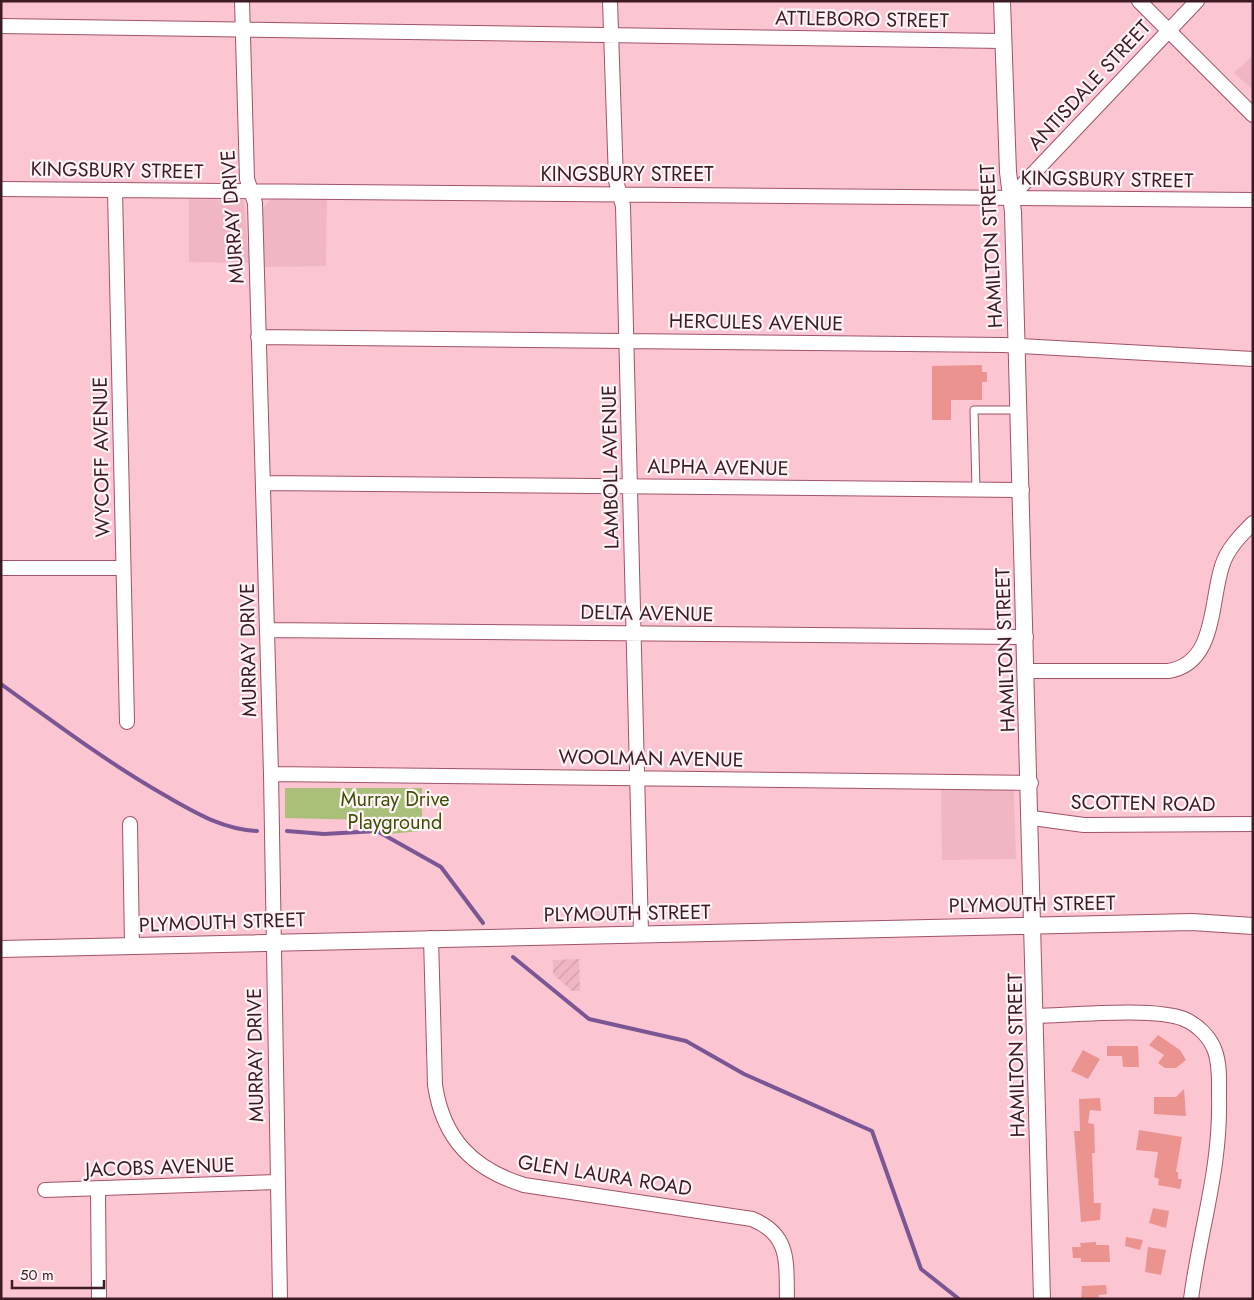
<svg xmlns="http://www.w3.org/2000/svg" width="1254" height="1300" viewBox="0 0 1254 1300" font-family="Jost,sans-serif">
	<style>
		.built { fill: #f0b6c4 }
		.industrial { fill: url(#industrial-furrows) }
		.green { fill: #aac07a }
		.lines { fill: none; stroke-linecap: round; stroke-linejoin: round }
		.stream { stroke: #7a5694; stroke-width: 4 }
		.building { fill: #eb938f }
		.service-casing { stroke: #a15269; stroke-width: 9 }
		.minor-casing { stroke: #a15269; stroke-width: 16 }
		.tertiary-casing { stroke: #a15269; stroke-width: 18 }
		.service { stroke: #fff; stroke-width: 7 }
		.minor { stroke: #fff; stroke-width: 14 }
		.tertiary { stroke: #fff; stroke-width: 16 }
		.labels { text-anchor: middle; stroke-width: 4.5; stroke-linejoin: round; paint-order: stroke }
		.street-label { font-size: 20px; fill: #3c1b25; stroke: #fef4f6 }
		.park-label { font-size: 20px; fill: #3f5006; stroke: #fef4f6 }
	</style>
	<defs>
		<pattern id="industrial-furrows" width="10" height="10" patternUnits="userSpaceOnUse" patternTransform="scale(1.25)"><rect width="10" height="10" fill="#f0b6c4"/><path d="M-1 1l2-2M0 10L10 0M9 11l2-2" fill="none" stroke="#cf9ca8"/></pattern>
	</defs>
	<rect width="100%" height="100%" fill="#fcc5d2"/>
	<path class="built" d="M1253,55v35l-19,-17z
		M189,199l55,1 5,63 -60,-1z
		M271,199l56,1 -1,66 -63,1v-59z
		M941,786l68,2 5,3 2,68 -74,1z"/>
	<path class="industrial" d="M579,959l1,32h-8l-19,-17v-14z"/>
	<path class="green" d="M285,788h137v43l-33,3 -19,-14 -85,-2z"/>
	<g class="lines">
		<path class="stream" d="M1,684c54,39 107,79 165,112 30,17 56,33 91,35
			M287,831l37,3 53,-3 64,36 42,56
			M513,957l76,62 97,22 58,33 128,57 49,138 38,30"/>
	</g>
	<path class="building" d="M982,365v7h5v10h-5v18h-31v20h-19v-54z
		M1158,1035l22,15 6,10 -10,8h-11l-7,-5 6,-8 -15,-10z
		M1107,1046h31l1,21h-16l-1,-11h-15z
		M1083,1050l17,9 -12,20 -17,-8z
		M1184,1089l2,27 -32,-2v-17h22z
		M1100,1098l1,13 -11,-1 -2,13 6,1 1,29h-3l2,50h7l-1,17 -19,2 -7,-91h6l-1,-32z
		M1139,1130l43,7 -6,35h2v7h4l-2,10 -22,-4 1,-6 -5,-2 4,-25 -22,-2z
		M1153,1208l16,3 -3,17 -17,-5z
		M1126,1237l17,3 -3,10 -15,-4z
		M1096,1242v3h13l1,17h-29v-4h-8l-1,-11h9l-1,-4z
		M1148,1247l18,3 -5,25 -16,-3z
		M1106,1285l1,9 -8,1v4h-18l1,-13z"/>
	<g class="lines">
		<g class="service-casing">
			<path id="service" d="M976,490l-2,-80h45"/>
		</g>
		<g class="minor-casing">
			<path id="minor" d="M242,1l5,178 8,24 16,571 9,525
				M610,1l6,180 7,25 18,727
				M1139,1l114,114
				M1,26l1002,15
				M1,189l1252,11
				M115,191l12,531
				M1011,197l186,-196
				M258,337l745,8 250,14
				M264,483l758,7
				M1,568h122
				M268,630l758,7
				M1028,671h140c48,-7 42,-68 54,-105 5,-17 19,-31 31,-43
				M271,774l760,9
				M1032,818l52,7 169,-1
				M130,824l2,122
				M431,938l4,147c8,54 38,84 89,100l228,34c39,16 34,44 35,80
				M1037,1016c35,-1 118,-9 147,3 14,6 26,18 31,32 5,14 4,30 4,45 2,73 -19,133 -28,203
				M45,1190l232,-8
				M98,1190l1,109"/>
		</g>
		<g class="tertiary-casing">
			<path id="tertiary" d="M1002,1l6,171 5,40c11,362 22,724 29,1087
				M1,949l1191,-27 61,4"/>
		</g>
		<use href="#service" class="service"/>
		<use href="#minor" class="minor"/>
		<use href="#tertiary" class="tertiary"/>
	</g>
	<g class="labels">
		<g class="street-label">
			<text transform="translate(862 19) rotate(1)" y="7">ATTLEBORO STREET</text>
			<text transform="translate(1089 85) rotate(-47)" y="7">ANTISDALE STREET</text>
			<text transform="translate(117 170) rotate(1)" y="7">KINGSBURY STREET</text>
			<text x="627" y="181">KINGSBURY STREET</text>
			<text transform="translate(1107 179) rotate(1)" y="7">KINGSBURY STREET</text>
			<text transform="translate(232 217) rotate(-94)" y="7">MURRAY DRIVE</text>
			<text transform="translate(991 246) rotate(-93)" y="7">HAMILTON STREET</text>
			<text transform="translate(756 322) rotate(1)" y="7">HERCULES AVENUE</text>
			<text transform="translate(101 457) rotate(-91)" y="7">WYCOFF AVENUE</text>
			<text transform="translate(610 467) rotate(-91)" y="7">LAMBOLL AVENUE</text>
			<text transform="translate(718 467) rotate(1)" y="7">ALPHA AVENUE</text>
			<text transform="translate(647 613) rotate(1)" y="7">DELTA AVENUE</text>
			<text transform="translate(248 650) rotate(-91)" y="7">MURRAY DRIVE</text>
			<text transform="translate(1005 650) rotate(-92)" y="7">HAMILTON STREET</text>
			<text transform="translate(651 758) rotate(1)" y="7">WOOLMAN AVENUE</text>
			<text transform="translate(1143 803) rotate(1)" y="7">SCOTTEN ROAD</text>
			<text transform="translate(1032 904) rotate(-1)" y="7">PLYMOUTH STREET</text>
			<text transform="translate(627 913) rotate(-1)" y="7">PLYMOUTH STREET</text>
			<text transform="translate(222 922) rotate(-2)" y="7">PLYMOUTH STREET</text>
			<text transform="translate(255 1055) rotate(-91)" y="7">MURRAY DRIVE</text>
			<text transform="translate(1016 1055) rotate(-91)" y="7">HAMILTON STREET</text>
			<text transform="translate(160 1167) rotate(-2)" y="7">JACOBS AVENUE</text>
			<text transform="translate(605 1175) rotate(9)" y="7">GLEN LAURA ROAD</text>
		</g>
		<g class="park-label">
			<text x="395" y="806">Murray Drive<tspan x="395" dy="23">Playground</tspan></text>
		</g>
	</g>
	<rect width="1254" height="1300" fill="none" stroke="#3c1b25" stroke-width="5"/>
	<path d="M12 1280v8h92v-8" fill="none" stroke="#3c1b25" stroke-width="2.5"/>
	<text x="20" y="1280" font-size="15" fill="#3c1b25" stroke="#fef4f6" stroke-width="4" paint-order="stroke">50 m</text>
</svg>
